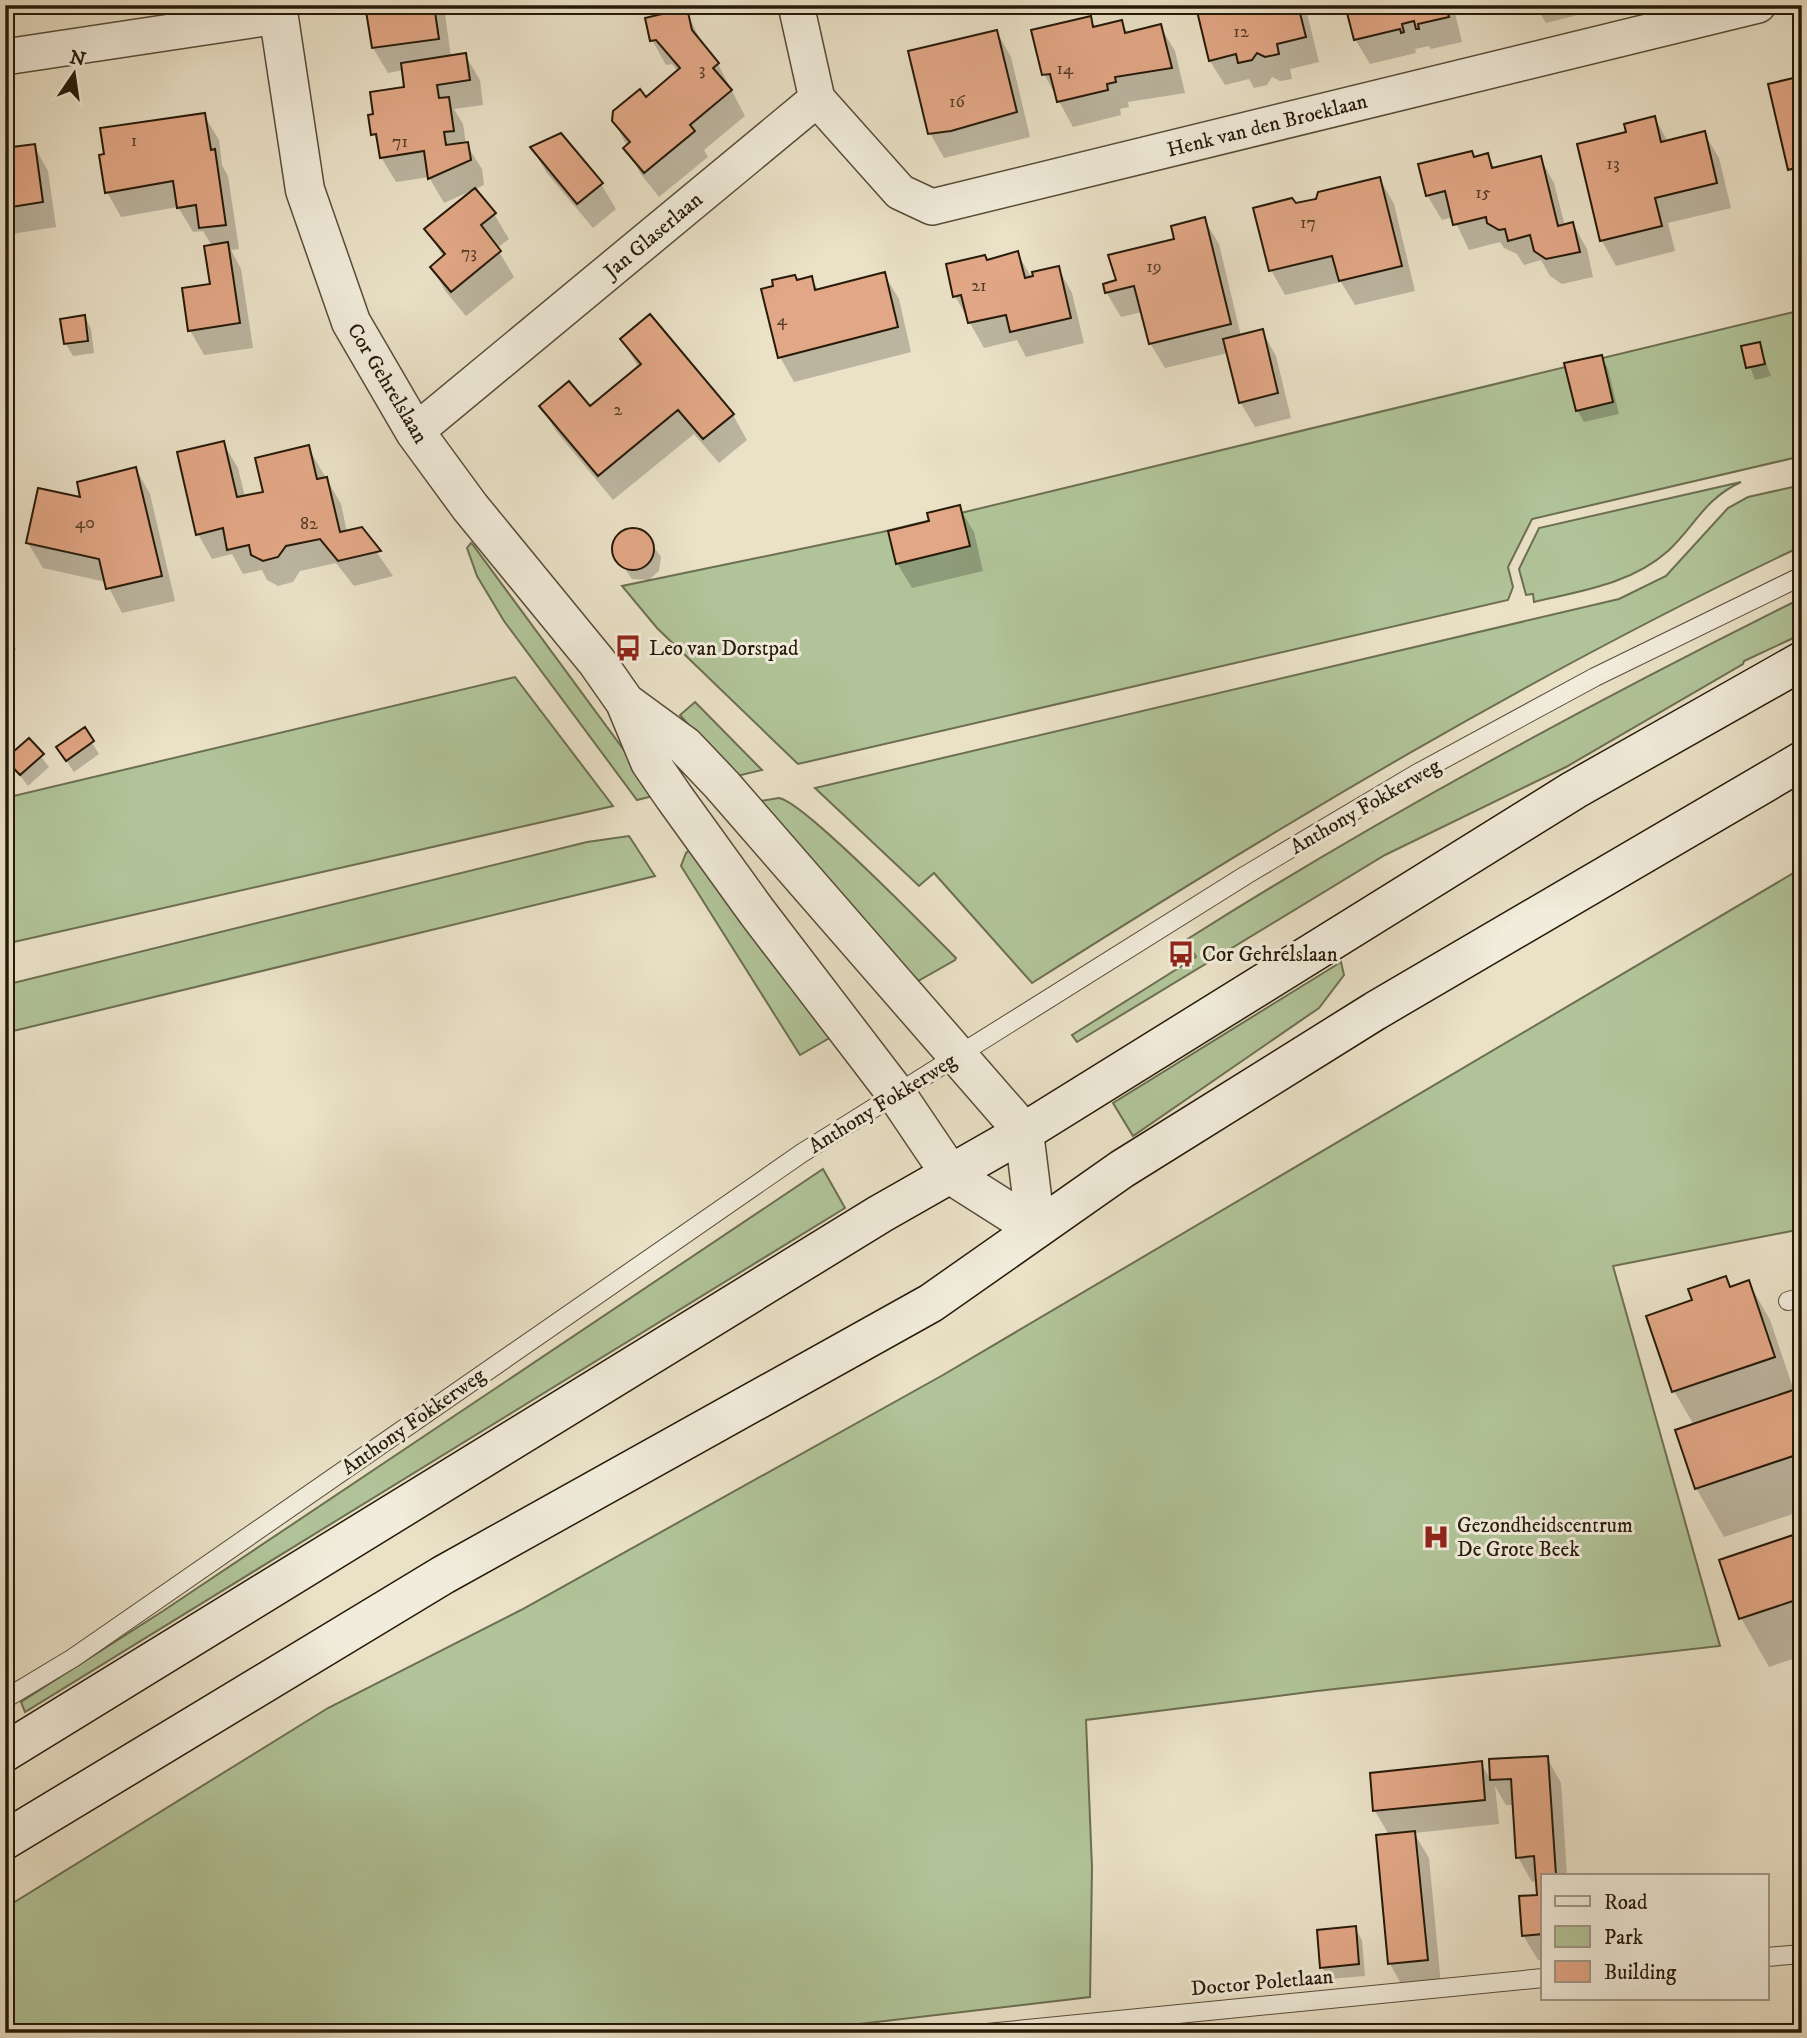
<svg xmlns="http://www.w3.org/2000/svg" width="1807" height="2038" viewBox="0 0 1807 2038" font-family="'IM FELL DW Pica',serif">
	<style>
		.green { fill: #b1c499; stroke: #6c6f51; stroke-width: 2 }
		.shadow { fill: #0003 }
		.building { fill: #e2a786; stroke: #261a09; stroke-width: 2 }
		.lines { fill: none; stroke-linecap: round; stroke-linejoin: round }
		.service-casing { stroke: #574c38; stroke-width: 20 }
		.minor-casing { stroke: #574c38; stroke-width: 38 }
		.tertiary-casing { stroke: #574c38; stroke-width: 41 }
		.secondary-casing { stroke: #261a09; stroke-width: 41 }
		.service { stroke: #f1ecdb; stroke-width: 18 }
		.minor { stroke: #f1ecdb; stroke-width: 35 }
		.tertiary { stroke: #f1ecdb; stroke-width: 38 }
		.secondary { stroke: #f1ecdb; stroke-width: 38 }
		.labels { text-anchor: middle; stroke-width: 6; stroke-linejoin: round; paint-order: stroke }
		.number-label { font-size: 18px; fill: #553d28 }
		.street-label { font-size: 21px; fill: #261a09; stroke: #f1ecdb }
		.poi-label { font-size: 21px; fill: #261a09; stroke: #f1ecdb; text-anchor: start }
	</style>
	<rect width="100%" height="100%" fill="#eae1c7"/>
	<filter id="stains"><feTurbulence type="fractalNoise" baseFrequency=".00286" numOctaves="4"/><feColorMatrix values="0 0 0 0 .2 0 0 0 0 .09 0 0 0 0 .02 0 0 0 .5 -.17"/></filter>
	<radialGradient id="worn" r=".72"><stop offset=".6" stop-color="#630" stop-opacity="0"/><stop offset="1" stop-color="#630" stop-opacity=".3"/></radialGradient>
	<path class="green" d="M1802,310v146l-270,63 -24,48 5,20 -5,13 -710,164 -141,-136 -35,-42 260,-54z
		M1741,482c-37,17 -46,44 -73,69 -37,33 -87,40 -134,51l-1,-8 -7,1 -7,-26 20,-41z
		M1802,485v61c-268,127 -521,279 -770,437l-98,-110 -15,13 -104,-98 804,-189 47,-23 62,-68 20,-11z
		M471,543l2,2 184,250 -20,5 -133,-179 -27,-45 -10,-28z
		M1802,598v36l-58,27 -1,3 -177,103 -181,88 -308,187 -5,-7 124,-78 -10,-17c199,-126 405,-237 616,-342z
		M515,677l98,129 -608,138v-146z
		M695,702l67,68 -29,7 -53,-62z
		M779,798c24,3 151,134 177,160l-1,2 -37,21 -164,-179z
		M629,836l26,40 -650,157v-48l582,-143z
		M694,847l139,189 -33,19 -119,-189 5,-13z
		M1802,868v361l-189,37 107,380 -403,45 -231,29 6,148 -2,129 -308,36h-777v-125l323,-200 193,-98 422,-235z
		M1341,962l3,13 -25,33 -186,128 -20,-33z
		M823,1169l22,39 -820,504 -4,-10 142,-91z"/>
	<path class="shadow" d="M140,5h14l1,7 -10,1z
		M367,5h85l-8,2 7,50 14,-2 15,25 3,25 -29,4 9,15 3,20 16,25 2,16 -10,5 20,24 15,25 -12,9 17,29 -48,39 -20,-24 -14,-25 12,-9 -17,-28 46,-40 -29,13 -15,-26 -33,5 -15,-25 -11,-40 36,-28 -3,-19 -15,3 -15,-25z
		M1213,5h92l14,57 -29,7 2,10 -12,2 -8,-4 -5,8 -13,3 -5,-9 -24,6 -15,-24z
		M1347,5h106l9,37 -31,7 -2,-3 -14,3 1,4 -46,11 -15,-25z
		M1535,5h57l1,6 -47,12z
		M686,10l17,36 15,18 27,52 -41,34 4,7 -49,40 -19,-24 -26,-53 64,-48 -6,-8 -6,1 -14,-25z
		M1090,18l6,10 25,-6 7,12 32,-8 15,25 10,42 -57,9 1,5 -9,2 1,6 -48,12 -29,-53z
		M997,32l14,25 19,80 -86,21 -14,-25z
		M1802,78v111l-12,-20z
		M204,115l15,25 3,25 6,11 11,73 -8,1 10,19 12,79 -49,7 -14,-25 22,-44v-40l-9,-15 -10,1 -15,-25 -57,10 -14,-25z
		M1655,118l13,24 36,-9 15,25 12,50 -63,15 7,28 -59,15 -14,-25 26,-108z
		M34,146l14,25 8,56 -51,8v-85z
		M532,147l69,37 15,25 -23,19 -47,-56z
		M1487,155l8,14 45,-11 14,25 11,43 8,-2 14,25 6,28 -31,7 -12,-8 -9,-16 -17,5 -7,-11 -13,-6 -4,-6 -31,8 -16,-33 -11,3 -15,-25 47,-37z
		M1380,179l14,25 21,87 -60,14 -14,-23 -56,13 -14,-25 24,-65z
		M1204,219l15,25 22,92 21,-5 14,25 15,62 -36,9 -15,-25 -12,-49 -63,15 -15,-25 -8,-31 -21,5 -15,-25z
		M1017,253l15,25 26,-10 14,25 12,50 -58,14 -9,-17 -33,8 -29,-52 32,-34z
		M884,274l15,25 12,53 -117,30 -14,-25 17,-75 14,-4 8,13z
		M650,316l83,99 14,25 -28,23 -25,-29 -81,66 -57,-69 -15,-25 49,2 49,-40 -17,-28z
		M85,317l6,12 3,24 -21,3 -7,-12z
		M1759,344l12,32 -16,4 -12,-32z
		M1601,357l7,12 11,45 -35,8 -7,-12z
		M223,443l15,25 7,29 20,-4 43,-46 33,57 6,28 14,-3 32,47 -39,10 -18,-23 -36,8 -7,11 -15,4 -11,-6 -5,-10 -19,4 -11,-20 -20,5 -14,-25z
		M136,469l14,25 25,107 -53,12 -16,-31 -63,-14 -15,-25 55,-44z
		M959,507l15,25 9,39 -71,17 -15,-25 34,-40z
		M625,531l18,1 18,25 -2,14 -10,9 -17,-1 -18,-26 2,-14z
		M5,605l11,45 -11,3z
		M84,730l15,24 -25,18 -9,-13z
		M29,741l20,26 -21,19 -20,-27z
		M1725,1278l7,11 17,-6 21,37 24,71 8,-2v122l-78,26 -28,-49 -2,-63 -20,-34 20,-90z
		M1802,1534v122l-33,11 -28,-49z
		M1547,1758l14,25 6,92h-24v85h-5l-15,-25 15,-38 -1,-16 -5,1 -14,-25 -4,-52h-8l-11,-19 4,38 -85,9 15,25 12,127 -37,4 -14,-25 -1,-129 -14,-24 106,-48 11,19 -2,-21z
		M1355,1928l7,12 3,36 -36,3 -7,-12z"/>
	<path class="building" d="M365,5h69l5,34 -67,9z
		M1206,5h92l8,32 -29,7 2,10 -14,3 -8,-4 -5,7 -14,3 -2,-9 -27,7 -13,-54z
		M1345,5h101l3,12 -31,7 1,5h-3l-2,-8 -12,3 2,8 -3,1 -1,-4 -46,11z
		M687,8l5,22 27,33 -6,5 19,22 -42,35 5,6 -51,42 -21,-25 7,-6 -18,-21 1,-10 27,-22 6,8 34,-29 -24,-28 -6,1 -5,-23z
		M1091,16l2,11 29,-7 3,13 36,-9 11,44 -57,9 1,5 -9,2 1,6 -51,12 -7,-28 -8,1 -11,-45z
		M997,30l20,82 -66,19 -23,3 -20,-83z
		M466,53l4,27 -33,5 2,13 10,-1 5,34 -10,1 2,13 22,-3 3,18 -43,19 -4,-28 -44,7 -4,-24 -5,1 -3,-20 5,-1 -3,-22 34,-5 -3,-24z
		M1802,76v90l-14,4 -20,-86z
		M205,113l6,37 4,-1 11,76 -27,3 -3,-23 -19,3 -4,-27 -68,12 -6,-38 5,-1 -4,-26z
		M1655,116l6,26 44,-11 12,52 -62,15 7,28 -62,15 -23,-97 49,-12 -2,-8z
		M561,133l42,50 -26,21 -47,-57z
		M35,144l8,58 -38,6v-60z
		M1472,151l2,6 14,-4 4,15 49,-12 17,70 15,-4 7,30 -34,7 -12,-8 -4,-16 -22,6 -3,-12 -6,1 -12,-7 -1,-6 -33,8 -8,-34 -19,5 -8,-32z
		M1380,177l22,89 -63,15 -7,-25 -63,15 -16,-63 39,-10 4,5 20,-4 2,-7z
		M475,188l21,25 -15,12 20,26 -50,41 -21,-25 15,-13 -21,-25z
		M1205,217l26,107 -82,20 -15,-58 -29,7 -2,-9 13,-4 -8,-25 66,-16 -3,-13z
		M228,242l12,81 -52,8 -6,-43 28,-4 -6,-38z
		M1018,251l7,27 8,-2 -1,-4 27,-6 12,52 -61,14 -4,-17 -38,8 -7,-28 -8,2 -7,-33 39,-9 2,5z
		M885,272l13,55 -120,31 -17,-69 12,-3 -1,-6 23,-5 2,5 15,-4 3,14z
		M650,314l84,100 -31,25 -25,-29 -80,66 -59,-70 30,-25 21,25 51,-42 -21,-25z
		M85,315l3,26 -24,3 -4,-25z
		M1263,329l15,64 -39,10 -16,-64z
		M1760,342l5,22 -19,4 -5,-22z
		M1602,355l11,47 -37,9 -12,-48z
		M224,441l13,56 26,-5 -8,-34 54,-13 8,34 10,-2 13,55 22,-5 19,24 -43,10 -18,-22 -34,7 -8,11 -15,4 -12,-6 -2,-10 -22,5 -4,-22 -27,7 -19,-83z
		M136,467l26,109 -56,13 -7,-30 -73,-16 12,-55 42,9 -3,-15z
		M960,505l10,41 -74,18 -8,-33 41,-10 -2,-8z
		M612 549a21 21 0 1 1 42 0a21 21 0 1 1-42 0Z
		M85,727l9,14 -28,20 -10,-14z
		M29,738l15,16 -24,21 -15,-16z
		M1726,1276l4,11 19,-7 26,77 -103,35 -26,-76 46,-16 -4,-11z
		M1802,1353v30l-9,-27z
		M1802,1387v66l-107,36 -20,-59z
		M1802,1532v66l-63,21 -20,-59z
		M1548,1756l8,119h-13v59l-21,2 -3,-40 18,-1 -3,-39 -18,2 -5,-79 -21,1 -1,-21z
		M1482,1761l3,39 -112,11 -3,-38z
		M1415,1831l13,129 -40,4 -12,-129z
		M1356,1926l3,38 -39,4 -3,-38z"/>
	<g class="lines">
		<g class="service-casing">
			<path id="service" d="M1788,1301l14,-4
				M5,1699l68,-41 729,-505 444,-278 170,-101 179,-97 207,-101
				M1767,1957l35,-3
				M987,2033l556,-55"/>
		</g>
		<g class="minor-casing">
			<path id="minor" d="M5,57l273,-41
				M817,99l83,93 32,15 826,-202
				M415,432l402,-333 -21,-94"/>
		</g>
		<g class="tertiary-casing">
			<path id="tertiary" d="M277,5l28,185 46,132 64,110 55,75 127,155 28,40 25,60 24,35 83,115 140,183 54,80 85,54 -12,-97 -302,-347 -37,-39 -60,-44"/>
		</g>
		<g class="secondary-casing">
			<path id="secondary" d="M5,1752l875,-538 144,-82 550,-342 228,-129
				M5,1840l438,-265 488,-272 191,-134 253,-158 427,-250"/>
		</g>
		<use href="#service" class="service"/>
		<use href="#minor" class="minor"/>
		<use href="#tertiary" class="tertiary"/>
		<use href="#secondary" class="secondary"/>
	</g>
	<defs>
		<g id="bus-bare" transform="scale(2.1)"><path d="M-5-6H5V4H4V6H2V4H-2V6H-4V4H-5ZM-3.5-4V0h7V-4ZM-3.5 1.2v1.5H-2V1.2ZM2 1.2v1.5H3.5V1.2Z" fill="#8f2418" stroke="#f1ecdb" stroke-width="2.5" paint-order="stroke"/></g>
		<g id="hospital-bare" transform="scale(2.1)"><path d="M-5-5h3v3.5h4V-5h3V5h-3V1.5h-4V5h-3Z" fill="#8f2418" stroke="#f1ecdb" stroke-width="2.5" paint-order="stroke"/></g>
	</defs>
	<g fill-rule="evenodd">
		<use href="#bus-bare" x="628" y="648"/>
		<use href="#bus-bare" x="1181" y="954"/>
		<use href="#hospital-bare" x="1436" y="1537"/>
	</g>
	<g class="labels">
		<g class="number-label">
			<text x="1241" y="37">12</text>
			<text x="1065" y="74">14</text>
			<text x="702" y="75">3</text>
			<text x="957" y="107">16</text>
			<text x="134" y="146">1</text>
			<text x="400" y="147">71</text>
			<text x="1613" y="169">13</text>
			<text x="1483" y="198">15</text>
			<text x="1308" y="228">17</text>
			<text x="469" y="258">73</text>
			<text x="1154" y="272">19</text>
			<text x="979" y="291">21</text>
			<text x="782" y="325">4</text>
			<text x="618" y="415">2</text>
			<text x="85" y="528">40</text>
			<text x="309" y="529">82</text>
		</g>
		<g class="street-label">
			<text transform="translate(1267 125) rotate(-14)" y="7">Henk van den Broeklaan</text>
			<text transform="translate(653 235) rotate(-40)" y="7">Jan Glaserlaan</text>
			<text transform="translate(388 383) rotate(59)" y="7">Cor Gehrelslaan</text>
			<text transform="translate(1365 806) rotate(-30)" y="7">Anthony Fokkerweg</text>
			<text transform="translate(882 1103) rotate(-32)" y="7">Anthony Fokkerweg</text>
			<text transform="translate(413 1421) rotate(-35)" y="7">Anthony Fokkerweg</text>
			<text transform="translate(1262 1982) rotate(-5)" y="7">Doctor Poletlaan</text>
		</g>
		<g class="poi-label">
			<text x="649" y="655">Leo van Dorstpad</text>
			<text x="1202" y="961">Cor Gehrelslaan</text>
			<text x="1457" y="1532">Gezondheidscentrum<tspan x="1457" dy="24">De Grote Beek</tspan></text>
		</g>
	</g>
	<rect width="1807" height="2038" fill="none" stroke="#eae1c7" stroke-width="28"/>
	<rect x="7" y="7" width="1793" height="2024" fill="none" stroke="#261a09" stroke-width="3.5"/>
	<rect x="14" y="14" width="1779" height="2010" fill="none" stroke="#261a09" stroke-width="2"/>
	<rect x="1541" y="1874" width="228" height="126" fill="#f1ecdb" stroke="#a09887" stroke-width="2"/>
	<rect x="1555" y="1896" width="35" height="10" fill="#f1ecdb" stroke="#a09887" stroke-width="2"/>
	<text x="1604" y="1909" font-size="21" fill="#261a09">Road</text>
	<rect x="1555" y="1926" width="35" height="21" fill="#b1c499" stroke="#a09887" stroke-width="2"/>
	<text x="1604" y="1944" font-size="21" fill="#261a09">Park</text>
	<rect x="1555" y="1961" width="35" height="21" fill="#e2a786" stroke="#a09887" stroke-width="2"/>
	<text x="1604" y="1979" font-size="21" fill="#261a09">Building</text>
	<g transform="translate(74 74) rotate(13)" stroke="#f1ecdb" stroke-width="5" paint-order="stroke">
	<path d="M0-5L12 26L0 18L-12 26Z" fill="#261a09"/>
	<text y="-10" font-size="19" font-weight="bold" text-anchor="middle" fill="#261a09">N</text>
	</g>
	<rect width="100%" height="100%" filter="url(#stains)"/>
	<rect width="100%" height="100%" fill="url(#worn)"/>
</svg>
